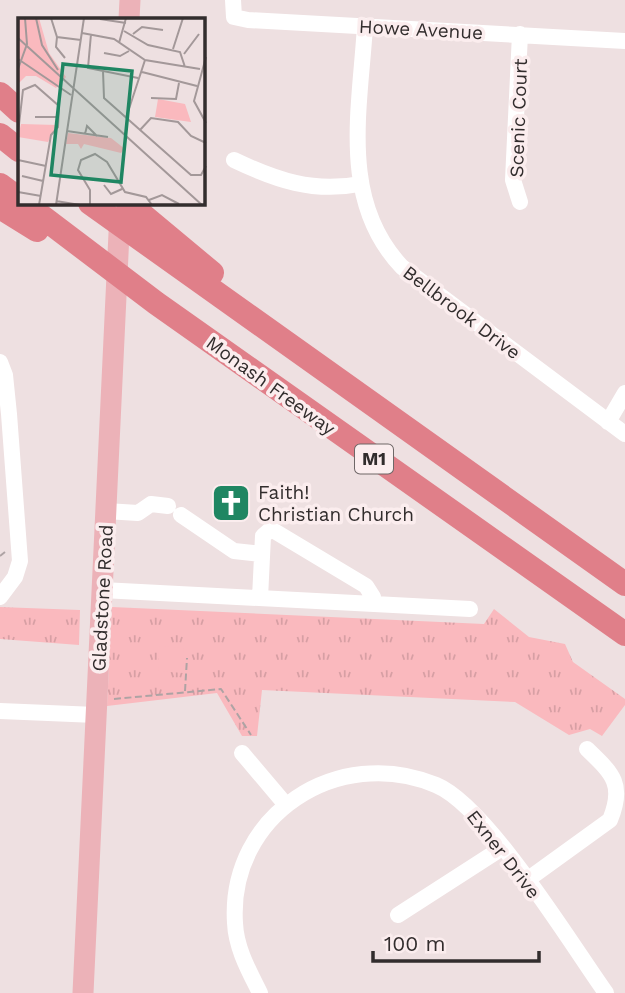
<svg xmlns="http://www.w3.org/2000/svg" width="625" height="993" viewBox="0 0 625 993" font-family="'Work Sans',sans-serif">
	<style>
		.park { fill: url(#park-tufts) }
		.garden { fill: #fab9be }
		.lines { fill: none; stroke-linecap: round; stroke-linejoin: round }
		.path { stroke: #aea3a4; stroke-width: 2; stroke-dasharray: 7 3.5; stroke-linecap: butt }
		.minor { stroke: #fff; stroke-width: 16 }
		.major { stroke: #ecb2b8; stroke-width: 21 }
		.highway { stroke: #e07f89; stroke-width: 24 }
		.labels { text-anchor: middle; stroke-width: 7; stroke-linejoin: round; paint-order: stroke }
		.shield { fill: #fbedee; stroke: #6e6767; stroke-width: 2 }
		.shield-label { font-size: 18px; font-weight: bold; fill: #322d2d }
		.street-label { font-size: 19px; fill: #322d2d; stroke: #fbedee }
		.poi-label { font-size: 19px; fill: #322d2d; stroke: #fbedee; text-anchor: start }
		.inset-road { fill: none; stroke: #a39899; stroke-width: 2 }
		.view { fill: #1f8662; fill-opacity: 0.15; stroke: #1f8662; stroke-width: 3.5 }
		.inset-edge { fill: none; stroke: #322d2d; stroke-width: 3.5 }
	</style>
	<defs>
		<pattern id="park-tufts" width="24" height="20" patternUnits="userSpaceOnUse" patternTransform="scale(1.75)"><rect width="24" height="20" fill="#fab9be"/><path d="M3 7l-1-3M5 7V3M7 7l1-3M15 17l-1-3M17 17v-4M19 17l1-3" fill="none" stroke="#d79fa4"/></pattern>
	</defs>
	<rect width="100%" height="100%" fill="#eee0e1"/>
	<path class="park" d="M0,607l80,3 -1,35 -79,-6z
		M112,607l372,17 10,-15 35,28 36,7 8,18 52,37v6l-23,31 -12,-7 -21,6 -54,-33 -253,-12 -5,46h-15l-25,-43 -110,13z"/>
	<path class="garden" d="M159,646l25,2 -1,25 -25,-2z"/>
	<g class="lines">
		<path class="path" d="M0,556l5,-4
			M185,691l2,-33
			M114,699l107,-10 30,46"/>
		<path class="minor" d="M233,0l1,17 14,3 377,21
			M365,26c-5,83 -26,175 37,241l223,167
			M234,160c42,20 79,33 126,24
			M520,202l-7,-22 7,-146
			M0,362l5,13 4,39 11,147 -5,16 -15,20
			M608,422l17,-29
			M106,511l32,2 13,-9 17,2
			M181,515l53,36 28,3
			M102,590l368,19
			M260,598l3,-62 8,-7 95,57 7,11v7
			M0,711l96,4
			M242,753l44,52
			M527,880l83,-60c15,-36 2,-47 -23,-71
			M398,915l104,-67
			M260,993c-11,-22 -24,-45 -25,-70 -7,-108 103,-179 201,-138 51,21 135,159 170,208"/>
		<path class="major" d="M129,19l1,-19
			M83,993l37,-781"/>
		<path class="highway" d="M0,94l19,17
			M0,135l19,15
			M0,185l19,14
			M24,203l132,100 469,331
			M90,203l535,381
			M128,203l84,70
			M0,207l37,23"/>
	</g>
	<defs>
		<g id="church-square" transform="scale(2.0125)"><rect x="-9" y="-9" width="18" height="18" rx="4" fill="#1f8662" stroke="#fbedee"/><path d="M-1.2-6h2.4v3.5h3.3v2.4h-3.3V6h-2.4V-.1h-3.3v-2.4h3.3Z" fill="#fff"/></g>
	</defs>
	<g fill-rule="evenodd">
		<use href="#church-square" x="231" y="503"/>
	</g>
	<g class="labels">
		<rect class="shield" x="355" y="444.5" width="38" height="29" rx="5"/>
		<g class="shield-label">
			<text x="374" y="465">M1</text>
		</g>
		<g class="street-label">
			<text transform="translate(421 29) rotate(3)" y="7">Howe Avenue</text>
			<text transform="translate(518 118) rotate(-88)" y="7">Scenic Court</text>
			<text transform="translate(462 312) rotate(37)" y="7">Bellbrook Drive</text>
			<text transform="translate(271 385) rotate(36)" y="7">Monash Freeway</text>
			<text transform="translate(102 598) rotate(-87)" y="7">Gladstone Road</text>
			<text transform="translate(504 854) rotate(52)" y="7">Exner Drive</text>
		</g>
		<g class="poi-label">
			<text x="258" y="499">Faith!<tspan x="258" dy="22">Christian Church</tspan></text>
		</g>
	</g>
	<g transform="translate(18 18)">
		<rect width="187" height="187" fill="#eee0e1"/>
		<path d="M0,0h21l10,35 17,24 -10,11 -20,-12h-10l-8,8z" fill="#fab9be"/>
		<path d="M140,81l27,5 6,18 -36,-5zM3,106l36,1 -9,17 -30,-5zM50,115l43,5 14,11 -4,4 -37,-9 -3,5 -3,-5h-12z" fill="#fab9be"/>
		<path class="inset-road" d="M18,0l6,27 16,25M33,0l6,19 24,3M82,1l26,4M106,13l24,14 32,7 5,15M64,15l32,6 31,21 55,9M73,16l-3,34 50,10M115,16l9,-7 21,3M39,19l-1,10 9,11M0,20l184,167M101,25l7,-25M155,31l10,-31M86,35l16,3 9,-5M166,36l15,-20M188,39l-12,44 12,22M0,41l53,36M0,51l9,-25 -2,-26M85,53l1,27 87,77h10l5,-9M124,54l55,14M133,80l25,1 3,-16M17,99h24M108,100l19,-58M122,112l11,-12 27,4 13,14 15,7M49,113l41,6M0,115l5,-43 12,-5 24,21 -1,21 -7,8 -12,70M67,116l2,-8 10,10M0,142l28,6M4,158l21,5M86,167l7,9 11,-5M0,174l23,4M131,182l13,-5 17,9M38,183l24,4M38,187l28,-187M72,187v-15l-12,-20 3,-10 14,-6 12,8 18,30 21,5 6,8"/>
		<path class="view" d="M45,46l69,7 -11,111 -70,-7z"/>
		<rect width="187" height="187" class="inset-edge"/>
	</g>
	<path d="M373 951v10h166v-10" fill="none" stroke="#322d2d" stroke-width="3.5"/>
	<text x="384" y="951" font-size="21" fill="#322d2d" stroke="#fbedee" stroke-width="5" paint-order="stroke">100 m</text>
</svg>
